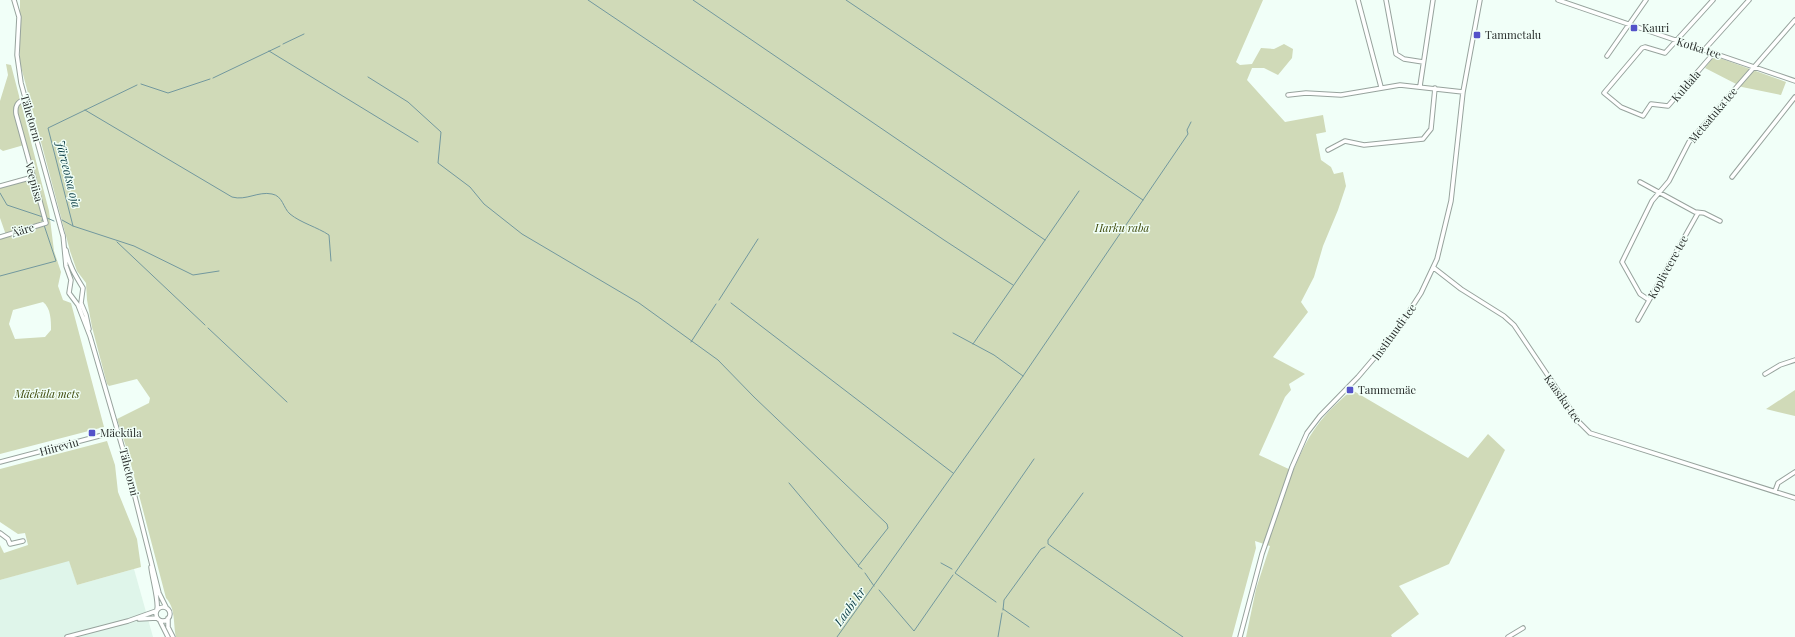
<svg xmlns="http://www.w3.org/2000/svg" width="1795" height="637" viewBox="0 0 1795 637" font-family="'Playfair Display',serif">
	<style>
		.built { fill: #dff5ea }
		.green { fill: #d0dab8; fill-rule: evenodd }
		.lines { fill: none; stroke-linecap: round; stroke-linejoin: round }
		.stream { stroke: #72989e; stroke-width: 1 }
		.minor-casing { stroke: #97a39d; stroke-width: 5.5 }
		.minor { stroke: #fff; stroke-width: 3.5 }
		.poi-dot { fill: #5452c9; stroke: #f1fff8; stroke-width: 1.5 }
		.labels { text-anchor: middle; stroke-width: 3; stroke-linejoin: round; paint-order: stroke }
		.poi-label { font-size: 11px; fill: #292e2c; stroke: #f1fff8; text-anchor: start }
		.street-label { font-size: 11px; fill: #292e2c; stroke: #f1fff8 }
		.park-label { font-size: 11px; font-style: italic; fill: #404c0d; stroke: #f1fff8 }
		.water-label { font-size: 12px; font-style: italic; fill: #04373f; stroke: #f1fff8 }
	</style>
	<rect width="100%" height="100%" fill="#f1fff8"/>
	<path class="built" d="M69,560l8,25 57,-16 19,68h-153v-57z"/>
	<path class="green" d="M20,0h1243l-27,62 4,3 12,-1 9,-16 13,1 10,-5 9,5 -1,9 -14,17 -14,-7h-12l-5,12 38,42 38,-7 3,17 -10,2 5,26 10,7 3,7 9,-2 3,14 -8,24 -15,36 -9,31 -13,25 7,10 -35,45 32,17 -16,10 2,6 -6,7 -26,58 34,16c17,-39 26,-53 59,-81l116,68 20,-24 17,16 -56,114 -50,22 20,28 -28,21 1,2h-146l10,-48 14,-43 -15,-5 1,7 -24,89h-1056c-3,-14 0,-28 -10,-39l-38,-145 -11,-34 32,-16 1,-5 -13,-19 -28,7 -2,-2 -15,-57 -5,-27 -1,-17 -9,-12 -7,-20 -50,-188z
		M1714,56l72,26 -5,13 -39,-8 -37,-19z
		M6,64l5,1 38,146 5,40 7,21 -3,14 5,14 8,3 33,124 -104,27v-217l6,-2 -6,-17v-32l33,-9 -9,-32 -21,6 -3,-2v-48l8,-26zM43,302c8,6 8,19 8,28l-6,7 -30,2 -6,-15 4,-14z
		M1795,390v26l-29,-7z
		M107,441l8,24 3,27 19,47 4,28 -64,18 -8,-24 -69,19v-35l4,8 24,-8 -3,-12 -7,1 -18,-12v-53z"/>
	<g class="lines">
		<path class="stream" d="M588,0l356,240 69,45
			M693,0l352,240
			M846,0l297,200
			M283,44l21,-10
			M269,51l149,91
			M368,77l40,25 33,30 -3,31 32,24 14,17 38,30 117,69 79,57 36,37 133,127 1,4 -30,38 4,3
			M213,78l67,-32
			M141,84l27,9 42,-14
			M85,110l147,87c14,4 26,-6 40,-3 11,2 11,14 18,20 11,9 27,13 39,21l2,26
			M0,193l7,12 36,12 -1,4
			M47,218l7,3
			M62,220l11,6 61,20 59,29 26,-4
			M73,226l-25,-98 89,-43
			M117,242l88,83
			M0,276l56,-15 -12,-36
			M719,300l39,-61
			M731,303l222,170
			M208,328l79,74
			M953,333l41,22 29,21
			M691,342l25,-38
			M973,344l106,-153
			M789,483l69,82
			M1083,493l-35,47v4l135,93
			M941,563l11,6
			M865,573l9,13
			M879,590l35,41 39,-56
			M996,602l-41,-29 79,-114
			M1003,609l26,18
			M1003,610l1,-10 37,-51 4,-2
			M837,637l186,-261 165,-242 -1,-4 4,-8
			M998,637l4,-24"/>
		<g class="minor-casing">
			<path id="minor" d="M14,0l5,17 -2,38 4,28 42,153
				M1358,0l23,87
				M1386,0l10,54 8,5 19,3
				M1558,0l237,81
				M1713,0l-48,53 -20,-6 -3,1 -38,45 17,14 22,9 8,-12 17,2 46,-53
				M1704,50l45,-50
				M1607,56l39,-56
				M1420,86l13,-86
				M1288,95l18,-2 35,2 59,-10 63,7
				M1328,150l17,-9 19,4 59,-6 8,-10 4,-41
				M1732,177l63,-80
				M1640,182l55,30 9,1 16,8
				M0,186l33,-9
				M63,235l3,31 5,14 -2,13 9,12 12,31 34,117 35,140 7,14
				M0,237l46,-14 -30,-109c-1,-8 1,-12 9,-15
				M66,250c3,15 9,25 17,38l-2,15 5,12 3,14
				M1434,268l27,21 43,27 10,9 65,97 11,11 205,65
				M1649,300l-9,-6 -18,-32 30,-61 17,-20 20,-39 106,-122
				M1638,320l60,-107
				M1765,374l15,-9 15,-5
				M0,462l118,-31
				M1775,491l3,-8 17,-11
				M0,533l8,6 2,5 13,-3
				M151,567c1,10 8,35 6,42
				M156 614a7 7 0 1 1 14 0a7 7 0 1 1-14 0Z
				M168,618v9l5,10
				M139,619l18,-1
				M160,621l8,16
				M67,637l61,-16 28,-10
				M1240,637l22,-83 30,-87 15,-34 13,-17 38,-39 35,-41 28,-43 16,-34 14,-58 12,-109 17,-92
				M1508,637l15,-9"/>
		</g>
		<use href="#minor" class="minor"/>
	</g>
	<g class="poi-dot">
		<rect x="1630" y="24" width="8" height="8" rx="2"/>
		<rect x="1473" y="31" width="8" height="8" rx="2"/>
		<rect x="1346" y="386" width="8" height="8" rx="2"/>
		<rect x="88" y="429" width="8" height="8" rx="2"/>
	</g>
	<g class="labels">
		<g class="poi-label">
			<text x="1642" y="32">Kauri</text>
			<text x="1485" y="39">Tammetalu</text>
			<text x="1358" y="394">Tammemäe</text>
			<text x="100" y="437">Mäeküla</text>
		</g>
		<g class="street-label">
			<text transform="translate(1699 48) rotate(18)" y="4">Kotka tee</text>
			<text transform="translate(1686 86) rotate(-49)" y="4">Kuldala</text>
			<text transform="translate(1713 115) rotate(-50)" y="4">Metsatuka tee</text>
			<text transform="translate(31 118) rotate(74)" y="4">Tähetorni</text>
			<text transform="translate(34 182) rotate(75)" y="4">Veepiisa</text>
			<text transform="translate(23 230) rotate(-17)" y="4">Ääre</text>
			<text transform="translate(1668 267) rotate(-61)" y="4">Kopliveere tee</text>
			<text transform="translate(1394 332) rotate(-54)" y="4">Instituudi tee</text>
			<text transform="translate(1563 399) rotate(55)" y="4">Kaasiku tee</text>
			<text transform="translate(59 447) rotate(-15)" y="4">Hiireviu</text>
			<text transform="translate(129 472) rotate(76)" y="4">Tähetorni</text>
		</g>
		<g class="park-label">
			<text x="1122" y="232">Harku raba</text>
			<text x="47" y="398">Mäeküla mets</text>
		</g>
		<g class="water-label">
			<text transform="translate(68 174) rotate(76)" y="4">Järveotsa oja</text>
			<text transform="translate(850 607) rotate(-54)" y="4">Laabi kr</text>
		</g>
	</g>
</svg>
